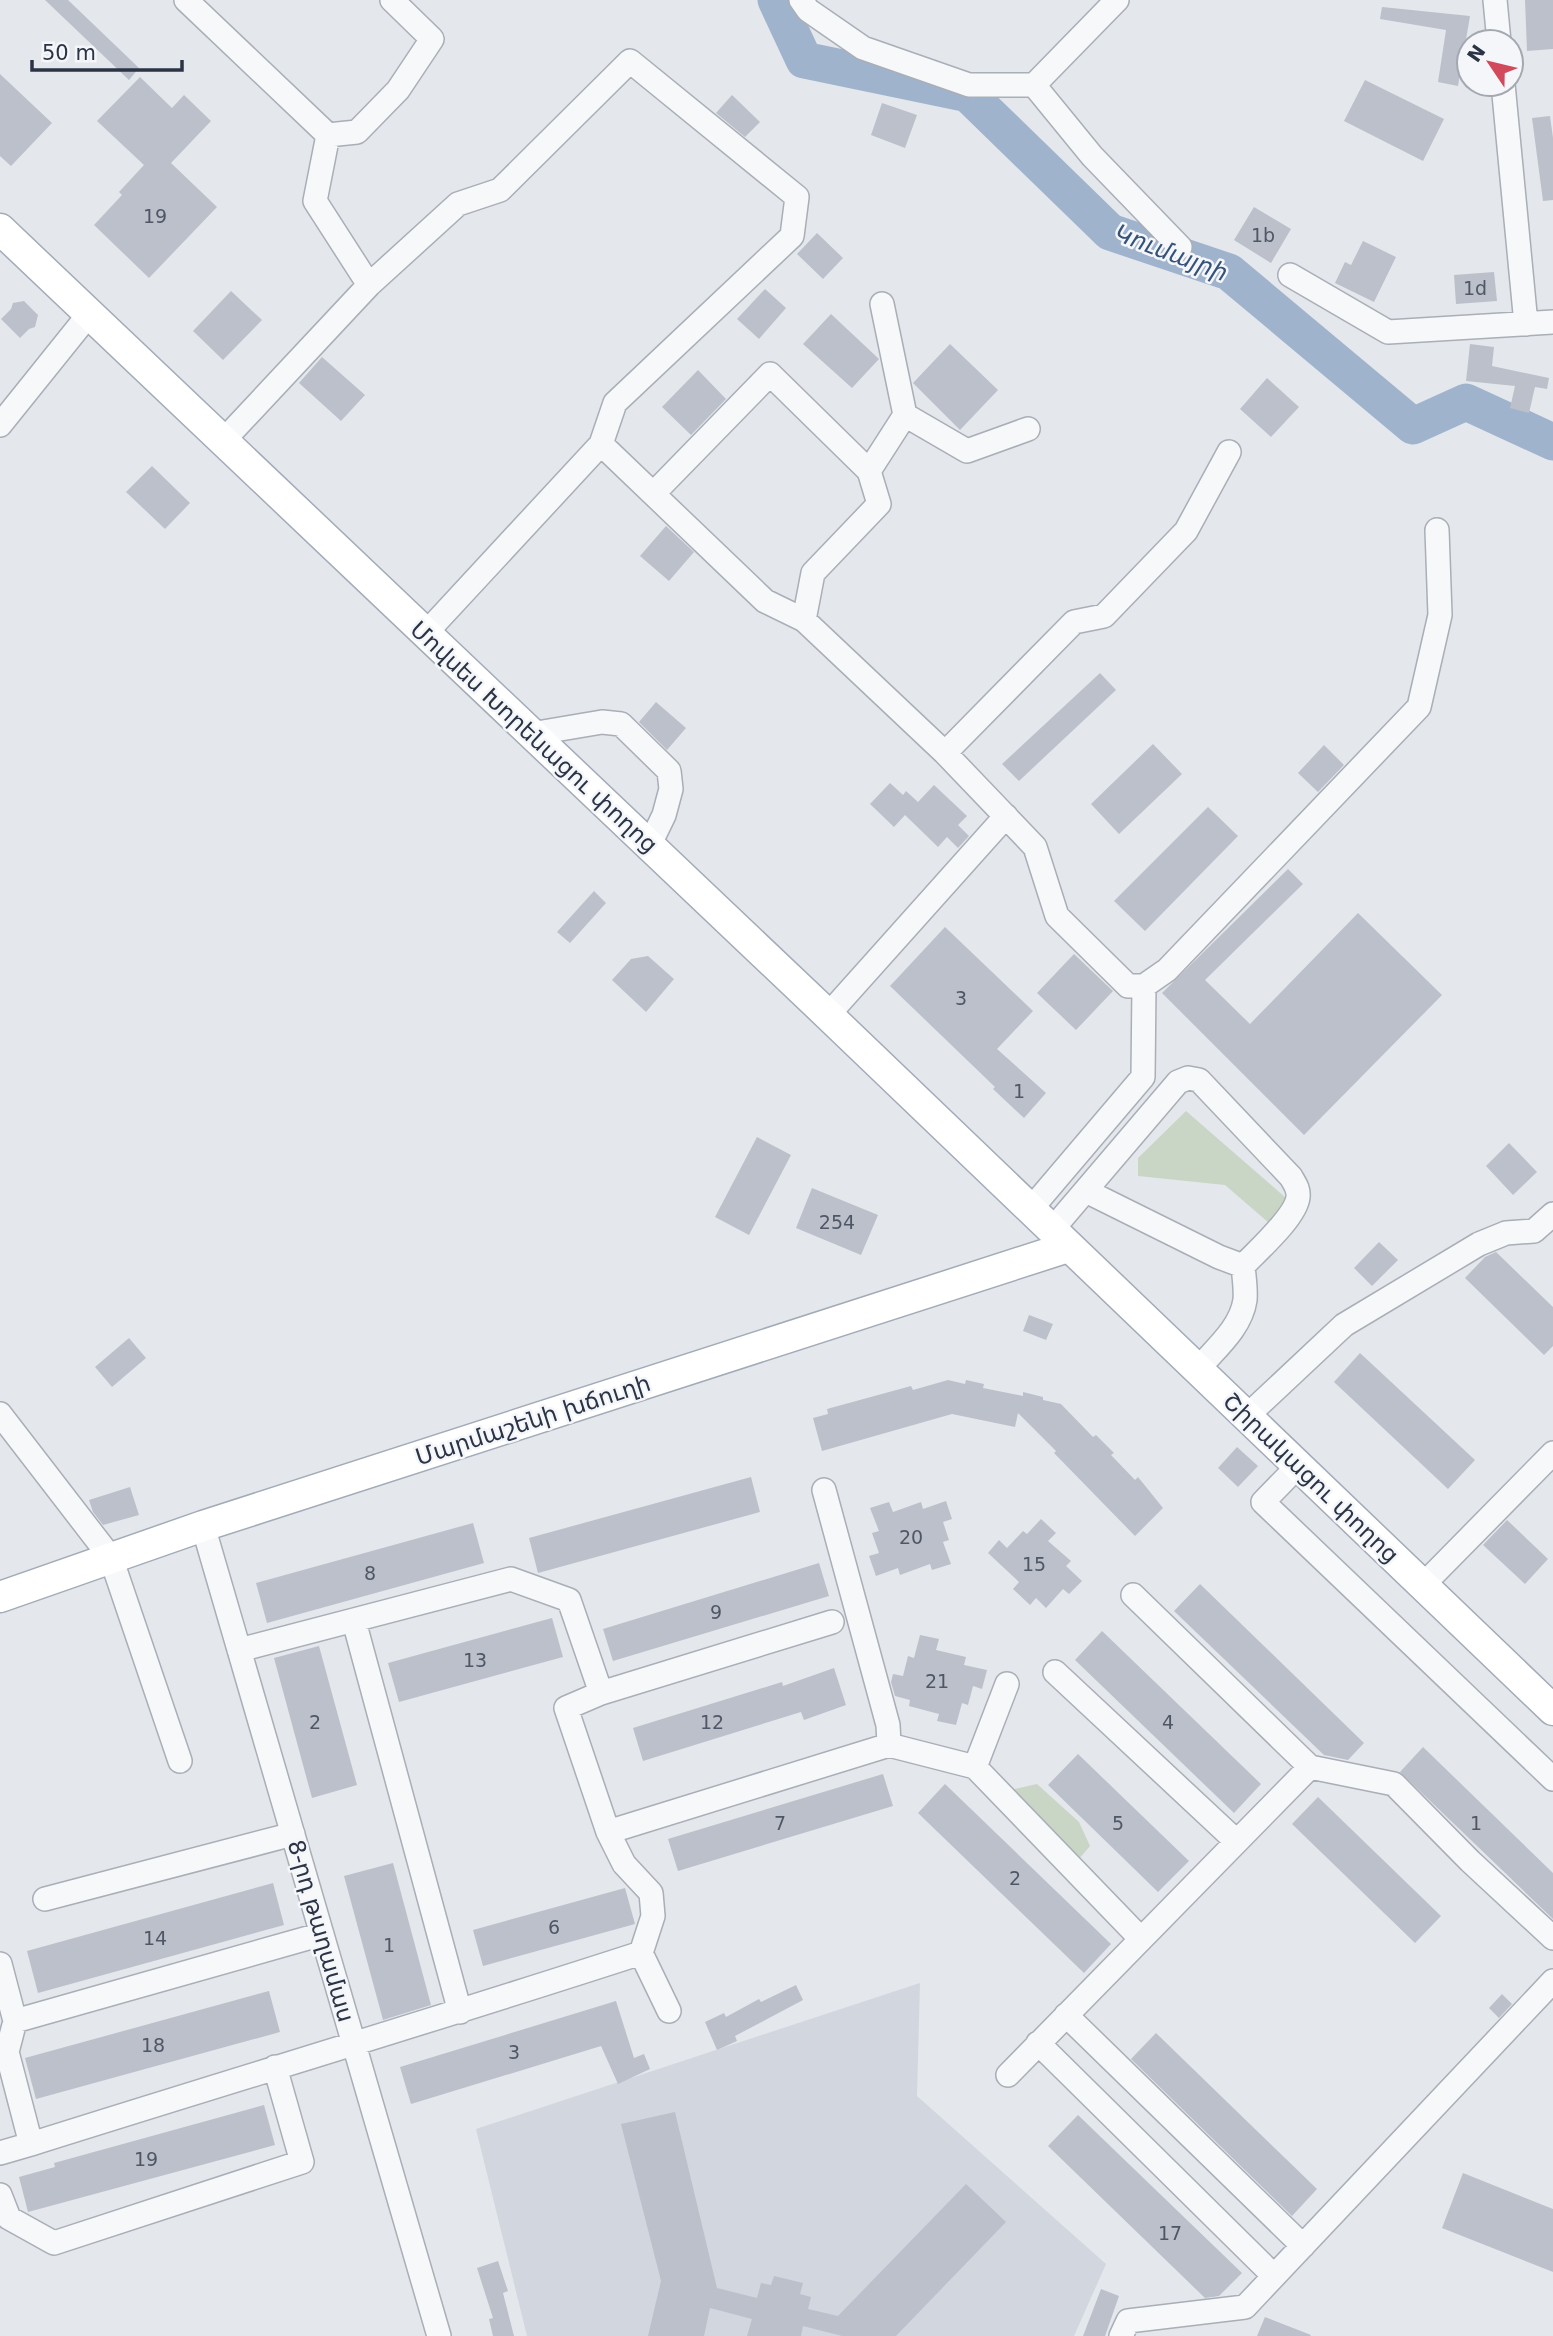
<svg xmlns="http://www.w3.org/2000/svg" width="1553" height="2336" viewBox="0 0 1553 2336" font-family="'DejaVu Sans','Noto Sans Armenian',sans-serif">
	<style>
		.built { fill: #d2d6de }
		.green { fill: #c9d6c5 }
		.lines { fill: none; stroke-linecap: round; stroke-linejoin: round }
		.river { stroke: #9fb4cc; stroke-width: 37 }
		.building { fill: #bbc0ca }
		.minor-casing { stroke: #a9aeb7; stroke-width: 26 }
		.major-casing { stroke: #a3abb8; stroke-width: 33 }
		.minor { stroke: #f7f8fa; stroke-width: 23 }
		.major { stroke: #fff; stroke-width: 30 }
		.labels { text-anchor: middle; stroke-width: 5; stroke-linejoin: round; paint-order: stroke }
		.number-label { font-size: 19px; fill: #4f5766 }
		.street-label { font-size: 23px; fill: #2b3445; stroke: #f4f6f9 }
		.water-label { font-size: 24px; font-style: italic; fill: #34527a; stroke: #f4f6f9 }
	</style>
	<rect width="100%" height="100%" fill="#e4e7ec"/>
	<path class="built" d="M920,1983l-3,113 189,168 -32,72h-547l-51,-207z"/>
	<path class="green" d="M1186,1111l100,87v9l-17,16 -44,-38 -87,-9v-18z
		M1037,1784l42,38 11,24 -18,21 -62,-77z"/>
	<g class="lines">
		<path class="river" d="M776,0l28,60 164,34 142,138 119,40 184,154 53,-24 87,40"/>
	</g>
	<path class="building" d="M45,0h23l71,68 -10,12z
		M1525,0h28v49l-26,2z
		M1382,7l88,9 -12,70 -20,-4 8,-52 -66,-11z
		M0,74l52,49 -41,43 -11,-10z
		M140,77l32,31 12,-13 27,26 -40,42 46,44 -68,71 -55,-53 28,-30 -3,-3 25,-27 -47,-44z
		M1365,80l79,39 -21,42 -79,-40z
		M732,95l28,27 -15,15 -29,-24z
		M882,103l35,12 -12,33 -34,-13z
		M1550,116l3,22v62l-10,1 -11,-83z
		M1254,207l37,22 -20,34 -37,-23z
		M817,233l26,25 -20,21 -26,-25z
		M1363,241l33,16 -22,45 -39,-19 10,-21 6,3z
		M1494,272l3,29 -41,3 -2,-29z
		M765,289l21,19 -27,31 -22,-20z
		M231,291l31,29 -39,40 -30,-29z
		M24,301l14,14 -3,12 -6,2 -9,9 -19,-19 10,-10 2,-6z
		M831,314l48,45 -27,29 -49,-44z
		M950,344l48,46 -38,40 -47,-47z
		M1470,344l24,3 -2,19 57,12 -2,11 -12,-2 -6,26 -19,-5 5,-22 -49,-5z
		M322,357l43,38 -24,26 -42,-38z
		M698,370l28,29 -35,36 -29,-28z
		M1267,378l32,29 -28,30 -31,-28z
		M152,466l38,37 -25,26 -39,-37z
		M666,526l28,26 -25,29 -29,-25z
		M1100,673l16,17 -97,91 -17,-17z
		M656,702l30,26 -19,22 -28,-28z
		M1153,744l29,30 -63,60 -28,-30z
		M1324,745l20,20 -26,27 -20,-19z
		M890,783l13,12 3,-4 12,11 16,-17 33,31 -9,9 11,11 -11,12 -11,-11 -9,10 -33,-32 -11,12 -24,-23z
		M1208,807l30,29 -93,95 -31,-30z
		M1288,869l15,15 -98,96 45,44 108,-111 84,82 -138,140 -142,-142z
		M594,891l12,12 -36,40 -13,-11z
		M945,927l88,84 -36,38 49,44 -22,25 -31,-29 2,-2 -105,-101z
		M1074,954l39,37 -37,39 -39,-37z
		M648,956l26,23 -28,33 -34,-32 19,-21z
		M757,1137l34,18 -42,80 -34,-18z
		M1509,1143l28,29 -24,23 -27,-29z
		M812,1188l66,27 -17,40 -65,-27z
		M1379,1242l19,18 -26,26 -18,-18z
		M1496,1252l57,55v39l-9,9 -79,-77 20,-21z
		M1029,1315l24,9 -7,16 -23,-9z
		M129,1338l17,20 -34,29 -17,-20z
		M1360,1353l115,107 -27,29 -114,-107z
		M948,1380l17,4 1,-4 18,4 -1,4 40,8v-4l20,5v3l18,4 32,33 3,-2 18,18 -3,2 24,25 3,-3 25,31 -28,28 -81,-83 2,-2 -38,-38 -3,14 -63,-13 -130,37 -9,-33 15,-4 -1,-5 84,-23 2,4z
		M1237,1447l21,19 -20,21 -20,-19z
		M751,1477l9,35 -222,61 -9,-35z
		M130,1487l9,28 -36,10 -10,-13 -4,-12z
		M946,1501l6,18 -9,3 6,18 -6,2 8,22 -19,6 -2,-6 -30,11 -2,-7 -22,8 -7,-20 10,-3 -7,-20 7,-2 -9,-23 19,-6 4,10 28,-10 2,7z
		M1041,1519l15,14 -8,8 23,20 -5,5 16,15 -13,13 -6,-5 -17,19 -10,-10 -6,7 -17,-16 6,-7 -31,-29 11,-13 8,8 16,-17 4,3z
		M1507,1520l41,39 -23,25 -42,-39z
		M473,1523l11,40 -217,60 -11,-40z
		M819,1563l10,33 -216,65 -10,-32z
		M1200,1584l164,159 -16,17 -24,-5 -150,-144z
		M552,1618l11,39 -164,45 -11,-39z
		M1102,1631l159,153 -27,29 -159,-153z
		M920,1635l19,4 -3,11 30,7 -2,8 23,5 -5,19 -9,-3 -5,19 -6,-2 -6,22 -19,-4 2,-7 -30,-8 1,-6 -15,-4 -4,-14 2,-8 10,2 5,-20 6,2z
		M319,1646l38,139 -45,13 -38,-140z
		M834,1668l12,37 -42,15 -3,-8 -158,49 -10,-33 149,-46 1,4z
		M1423,1747l130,126v46l-153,-147z
		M1078,1754l111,107 -31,31 -110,-107z
		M883,1774l10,32 -215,65 -10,-32z
		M945,1784l166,160 -27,29 -166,-160z
		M1318,1797l123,119 -26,27 -123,-119z
		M393,1863l38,142 -48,15 -39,-144z
		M273,1883l11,42 -246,68 -11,-42z
		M625,1888l10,36 -152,42 -10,-36z
		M796,1985l7,15 -68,36 2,5 -20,9 -12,-28 19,-9 2,4 33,-18 2,3z
		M269,1991l11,41 -244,67 -11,-41z
		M1502,1994l10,10 -13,14 -10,-10z
		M616,2001l18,57 10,-4 6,15 -32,15 -17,-38 -190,58 -11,-37z
		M1156,2033l161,156 -25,27 -161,-157z
		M264,2105l11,40 -247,67 -9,-35 36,-10 -1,-4z
		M675,2112l42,176 40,10 4,-15 10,2 3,-9 29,7 -3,11 11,3 -3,12 30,7 128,-132 40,38 -110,114h-54l-39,-10 -2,10h-54l5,-17 -42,-11 -6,28h-56l13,-55 -40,-157z
		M1078,2115l164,158 -23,23 -14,2 -157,-152z
		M1463,2173l90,36v63l-111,-44z
		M498,2261l10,30 -5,2 11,43h-21l-4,-17 4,-1 -16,-50z
		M1101,2289l18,7 -14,40h-22z
		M1265,2317l46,18 -1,1h-53z"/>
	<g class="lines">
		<g class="minor-casing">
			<path id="minor" d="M186,0l142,135 -13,66 54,84
				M801,0l7,10 55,38 106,37h65l58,71 88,91
				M1495,0l4,42
				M1503,84l23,240
				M1034,85l83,-85
				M328,135l29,-3 41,-42 34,-51 -40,-39
				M1290,275l98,57 165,-10
				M905,415l62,36 61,-22
				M0,425l90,-112
				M223,441l146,-156 89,-81 42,-14 130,-129 167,136 -5,39 -177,167 -14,41 -176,190
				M601,444l164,157 39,19 141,133 90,94 22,69 71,70h16l23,-16 252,-263 21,-92 -3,-85
				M654,493l116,-119 99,97
				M804,620l9,-47 66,-69 -10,-33 36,-56 -23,-111
				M531,734l71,-12 19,2 48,47 2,18 -7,26 -15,31
				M945,753l129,-131 30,-6 82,-85 43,-79
				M828,1015l178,-199
				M1086,1191l133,66 24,9
				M1030,1210l113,-133 1,-91
				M1051,1231l127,-149 10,-4 11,2 92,97c4,7 8,12 7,20 -2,20 -41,54 -55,69 1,11 3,23 2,34 -4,28 -30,49 -47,69
				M0,1414l111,144 69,203
				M1247,1416l97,-91 135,-81 27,-11 28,-2 19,-17
				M1299,1465l-36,37 290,277
				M824,1490l64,235 1,20
				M203,1526l236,810
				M1423,1585l130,-132
				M1133,1595l177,172 84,17 76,77 83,77
				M354,1621l106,391
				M239,1650l272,-71 58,21 32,93 -35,15 42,124 16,32 27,29 2,23 -12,37
				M1055,1672l181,169
				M601,1693l231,-71
				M975,1767l32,-83
				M608,1832l281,-87 86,22 166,172
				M45,1899l248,-65
				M0,1964l15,57 -8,31 24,92 -31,9
				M1066,2015l237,231
				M15,2021l307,-87
				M1038,2043l236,233
				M1008,2075l302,-308
				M31,2144c203,-64 407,-125 610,-191l28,58
				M0,2195l9,23 45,25 248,-81 -27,-95
				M1121,2336l7,-15 117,-14 308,-326"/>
		</g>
		<g class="major-casing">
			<path id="major" d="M0,229l828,786 725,695
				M0,1597l203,-71 865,-279"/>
		</g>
		<use href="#minor" class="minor"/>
		<use href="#major" class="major"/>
	</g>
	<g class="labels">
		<g class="number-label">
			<text x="155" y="223">19</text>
			<text x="1263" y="242">1b</text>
			<text x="1475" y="295">1d</text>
			<text x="961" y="1005">3</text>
			<text x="1019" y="1098">1</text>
			<text x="837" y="1229">254</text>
			<text x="911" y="1544">20</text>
			<text x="1034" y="1571">15</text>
			<text x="370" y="1580">8</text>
			<text x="716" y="1619">9</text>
			<text x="475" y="1667">13</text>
			<text x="937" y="1688">21</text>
			<text x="315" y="1729">2</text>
			<text x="712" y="1729">12</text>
			<text x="1168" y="1729">4</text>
			<text x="780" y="1830">7</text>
			<text x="1118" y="1830">5</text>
			<text x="1476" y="1830">1</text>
			<text x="1015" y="1885">2</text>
			<text x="554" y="1934">6</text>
			<text x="155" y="1945">14</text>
			<text x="389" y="1952">1</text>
			<text x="153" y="2052">18</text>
			<text x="514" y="2059">3</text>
			<text x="146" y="2166">19</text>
			<text x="1170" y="2240">17</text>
		</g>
		<g class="street-label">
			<text transform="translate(534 737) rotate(43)" y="8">Մովսես Խորենացու փողոց</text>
			<text transform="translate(533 1420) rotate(-18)" y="8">Մարմաշենի խճուղի</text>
			<text transform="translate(1311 1478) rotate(44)" y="8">Շիրակացու փողոց</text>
			<text transform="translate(321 1931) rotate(74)" y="8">8-րդ թաղամաս</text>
		</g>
		<g class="water-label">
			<text transform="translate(1171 253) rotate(21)" y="8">Կումայրի</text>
		</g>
	</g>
	<g transform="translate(1490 63) rotate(305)"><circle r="33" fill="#f4f6f9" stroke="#a4a8b1" stroke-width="2"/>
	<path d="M0-5L12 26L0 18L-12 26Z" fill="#d1495b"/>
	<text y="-10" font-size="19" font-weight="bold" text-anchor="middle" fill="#2b3445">N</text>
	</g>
	<path d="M32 60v10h150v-10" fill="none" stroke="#2b3445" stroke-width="3.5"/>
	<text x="42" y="60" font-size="21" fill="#2b3445" stroke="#f4f6f9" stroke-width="5" paint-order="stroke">50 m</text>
</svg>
